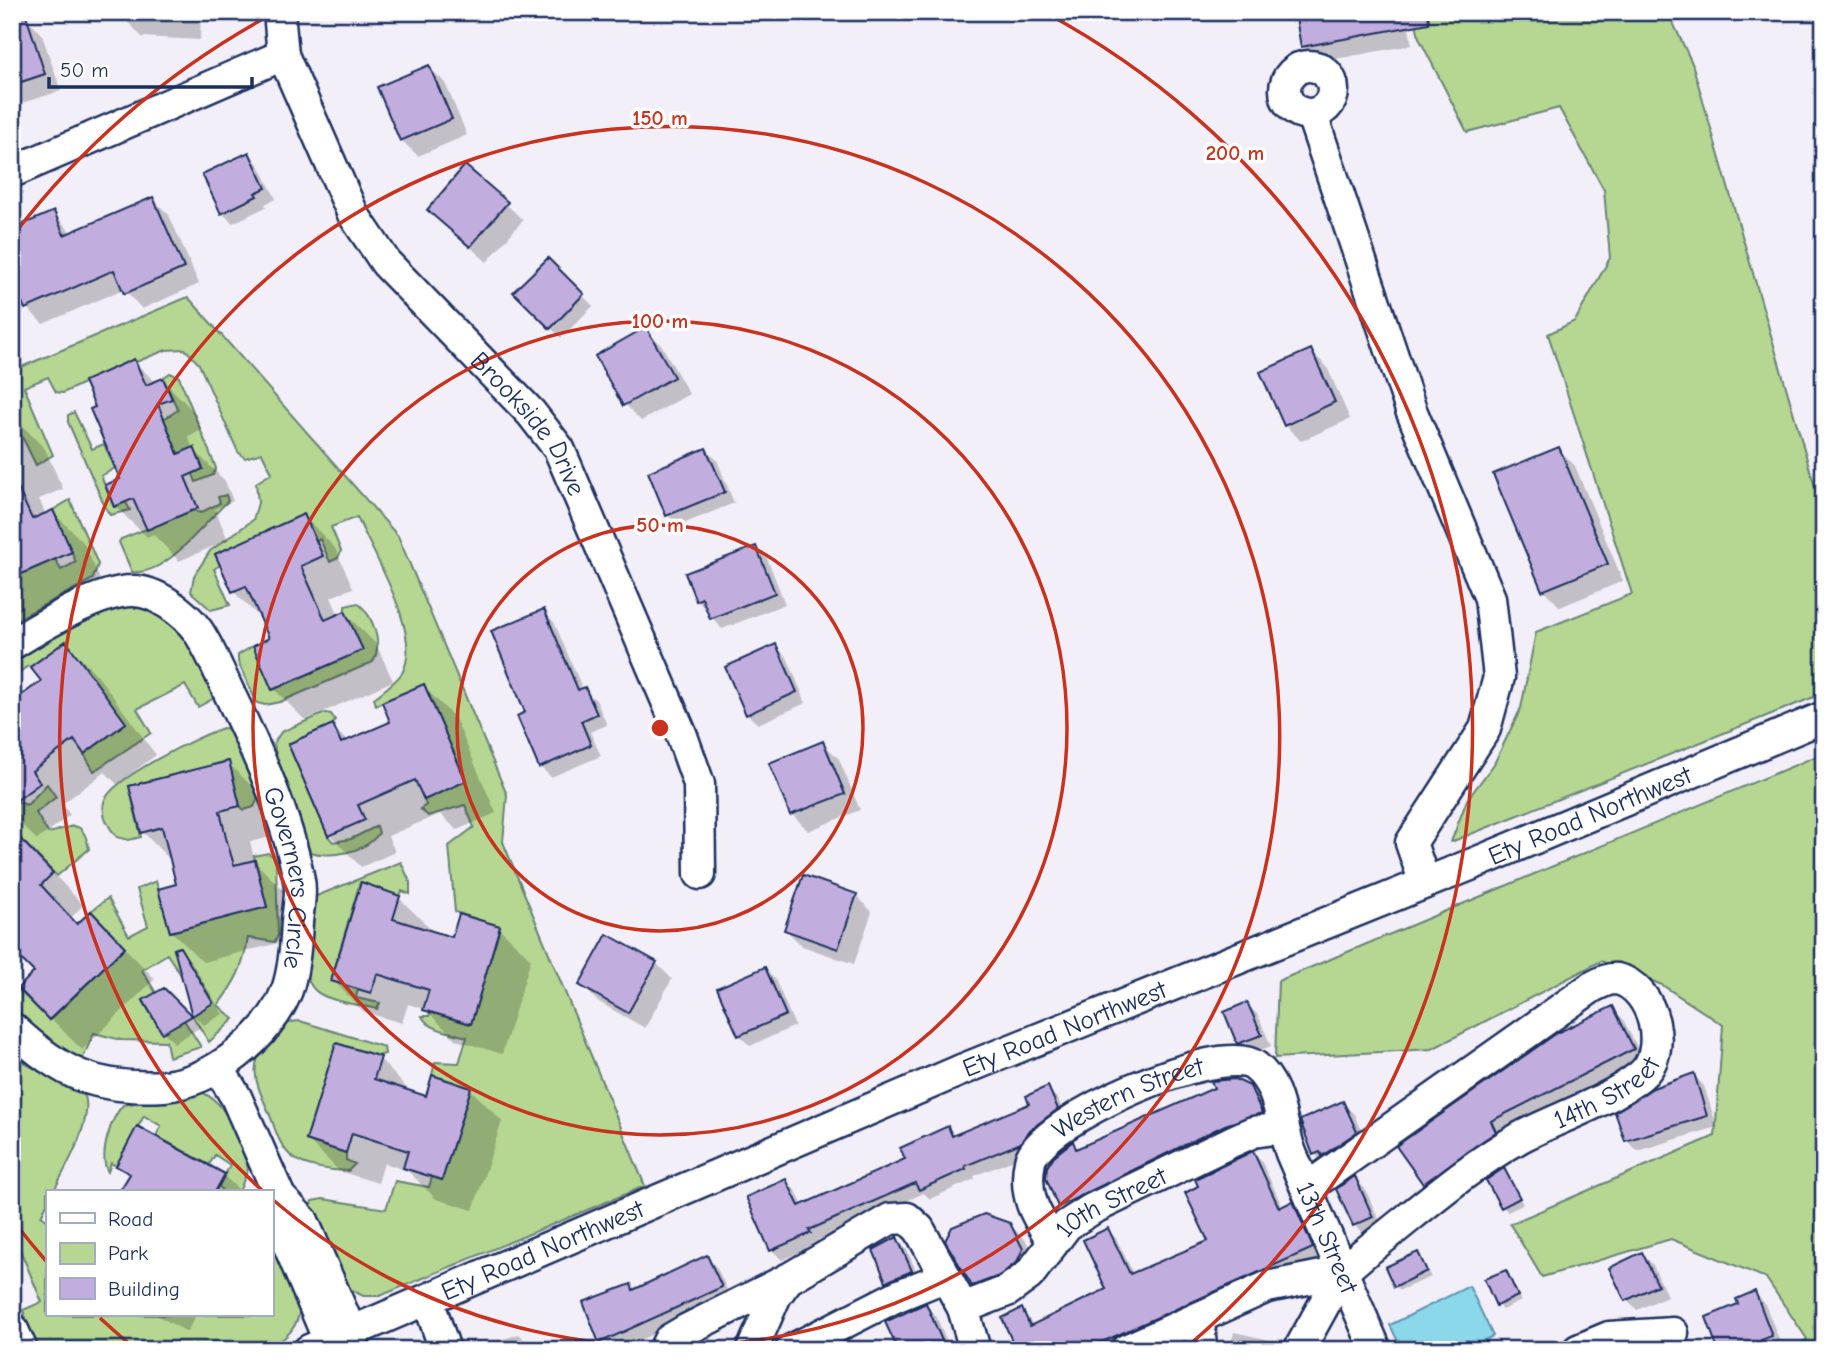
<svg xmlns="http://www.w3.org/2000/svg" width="1836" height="1362" viewBox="0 0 1836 1362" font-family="'Comic Neue',sans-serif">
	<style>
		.green { fill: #b6d791; stroke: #688378; stroke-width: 2 }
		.water { fill: #8bd8ea; stroke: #5e94b2; stroke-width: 2 }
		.shadow { fill: #0003 }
		.building { fill: #c1aede; stroke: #1b2f5e; stroke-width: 2 }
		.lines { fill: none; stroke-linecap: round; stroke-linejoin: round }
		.minor-casing { stroke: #1b2f5e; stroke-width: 35 }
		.minor { stroke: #fff; stroke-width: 30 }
		.ring { fill: none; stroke: #c8321e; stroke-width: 3.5 }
		.labels { text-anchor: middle; stroke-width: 7; stroke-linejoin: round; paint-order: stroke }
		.street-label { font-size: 26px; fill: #1b2f5e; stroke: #fff }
		.centre { fill: #c8321e; stroke: #fff; stroke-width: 3.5 }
		.ring-label { font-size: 21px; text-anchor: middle; font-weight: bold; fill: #c8321e; stroke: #fff; stroke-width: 7; stroke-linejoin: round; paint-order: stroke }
	</style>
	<rect width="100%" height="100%" fill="#f3eff8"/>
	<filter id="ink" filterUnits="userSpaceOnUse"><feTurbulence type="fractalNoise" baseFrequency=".0143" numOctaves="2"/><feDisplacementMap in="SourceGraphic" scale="14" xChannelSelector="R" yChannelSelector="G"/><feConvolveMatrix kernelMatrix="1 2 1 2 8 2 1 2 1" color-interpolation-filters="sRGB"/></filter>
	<g filter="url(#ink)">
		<path class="green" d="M1414,12h254l24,51 132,455v175l-373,149 16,-42 27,-36 27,-56 15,-76 96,-38 -84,-260 27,-13 35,-63 -6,-68 -45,-82 -92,24 -48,-94z
			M188,297l210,239 109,259 -4,47 142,344 -265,110h-17l-17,-9 -36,-79 2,-7 11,-2 63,10 9,-28 34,6 3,-10 10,3 29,-92 -39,-13 3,-13 24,1 8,-26c-14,-4 -39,-7 -45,-21h7l1,-4 41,12 29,-97 -45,-15 -6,-66 25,-19 -9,-22 -37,11 -8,-7 6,-4 -2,-5 42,-19 -42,-97 -48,21 -2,-7c9,-7 22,-16 28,-25 22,-37 -29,-119 -45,-156l-26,10 10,24 -3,7 -8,4 -10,-23 -4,3 -12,-28 -89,40 5,11 -6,4 16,36 -19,5 -20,-18 3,-16 16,-25 43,-31 5,-17 -2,-20 16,-10 -10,-20 -17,5 -7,-6 -39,-88 -14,-15 -19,1 -30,12 -2,-3 -71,34 -7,-1 -8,-15 -24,10 29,68 -17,10 -24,-49v-45z
			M170,373l9,4 37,91 -3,7 -17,7 -3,-8 1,-26 -16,6 -14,-35 14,-9 -15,-32z
			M74,412l18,37 12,-5 11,24 -14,8 13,31 12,-5 4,8 -20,5 -5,-8 -37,-85v-7z
			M226,495l2,6 -6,6c-23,22 -57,69 -90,65l-13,-30 2,-3 73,-29 6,3 20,-10 -2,-6z
			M70,500l28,64 -5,15 -81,43v-44l43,-19 6,11 15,-8 -23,-52z
			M358,603c16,14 25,41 15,59l-93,40 -15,3 -8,-2 -19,-41v-7l15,-9 20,44 89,-40 -17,-39v-5z
			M132,604c59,13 62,44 84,93l-18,10 -13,-22 -48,24 14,24 -57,38 -10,-17 41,-31 -97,-57 -7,5 -8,-12c43,-28 68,-44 119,-55z
			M325,713l6,1 4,6 -2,4 -45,20 40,92 5,6 18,-3 26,-13 2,7c-14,20 -48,25 -69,19 -10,-32 -33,-79 -36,-109l7,-11z
			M223,728l7,1 29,67 -5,11 -10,3 -4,-4 -12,-45 -99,25 12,51 -12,3 -12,-3c-8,-9 -16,-22 -13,-35 6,-23 95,-66 119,-74z
			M1824,753v597h-32l15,-11 -41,-61 -95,-39 -129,38 -32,-53 205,-88 8,-111 -61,-40 -61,-24 -169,88 -157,9 3,-77z
			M47,784l9,13 -20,16 12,20c18,-2 34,-21 41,16l-32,27 -37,-38 -8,7v-40l4,-4 11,4z
			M268,853l6,4 2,6 2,72 -3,7 -27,-4c-4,28 -13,45 -30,67l16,14 -25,23 -17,-27 21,-13 -19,-31 -11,7 -16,-24 -25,16 14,23 -13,8 19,32 22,-13 17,27 -32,10 -3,-16 -45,-1 -27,-7 -12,27 -24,-12 -46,-41v-23l38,36 75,-73 -34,-36 17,-13 21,38 19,-10 -11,-37 19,-8 14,51 97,-25 -13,-51z
			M401,862l9,20v12l-8,-3 -2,5 -40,-14 -29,98 27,9 -2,9 24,5 -3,6c-17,-4 -39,-6 -55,-14 -31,-15 -11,-71 -8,-98z
			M300,1021l84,26 1,7 -8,2 -41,-13 -30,97 40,13v7l9,4 -7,7c-16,0 -45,-4 -57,-15 -11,-10 -15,-24 -20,-38 -12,-31 -27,-49 -2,-79 10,-11 16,-17 31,-18z
			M12,1052l14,12 59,32c8,26 -20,73 -32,96h-6v12l-6,12 6,4v95h224v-85c20,47 56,92 -7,120h-226l-15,-40 19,-8 -30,-71z
			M201,1092c27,10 34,44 45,69l2,8 -9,23h-16l-4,-6 11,-21 -15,-10 -6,10 -53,-29 5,-10 -17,-10 -28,50 -5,-3 -3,9c-10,-16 3,-54 15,-67z"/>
		<path class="water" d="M1469,1286l24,50 -29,14h-62l-12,-25z"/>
		<path class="shadow" d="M12,12l14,6 16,17 19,56 -49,15z
			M126,12h75l-1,28 -58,-3 -16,-17z
			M1406,12l6,33 -93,17 -16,-16z
			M429,67l16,16 22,52 -49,21 -17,-16z
			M249,154l10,11 17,34 -11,5 1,3 -33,16 -11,-10z
			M153,199l16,16 30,69 -57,25 -18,-20 -81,35 -16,-16 27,-95 18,21z
			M506,204l17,16 -36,42 -58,-52z
			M548,260l45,46 -32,32 -45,-46z
			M646,330l16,16 27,48 -48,27 -16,-17z
			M1311,351l16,16 23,52 -49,22 -16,-16z
			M134,361l22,22 7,-3 31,32 8,18 -14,6 5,13 32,32 8,20 -18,8 13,31 -49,21 -26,-27 -6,3 -32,-31 7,-26 -25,-72z
			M14,417l31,32 18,40 -24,10 7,16 7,-3 31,31 18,41 -90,39z
			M1559,449l16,17 48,115 -63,26 -16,-17z
			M706,450l11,10 17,43 -56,23 -10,-11z
			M304,516l31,32 18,40 -22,9 8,19 6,-3 31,31 17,37 -88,39 -31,-31 -3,-50 -8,-18 -30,-30z
			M756,548l11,10 18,46 -63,25 -25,-29z
			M543,611l11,11 29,68 13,10 11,25 -17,7 11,24 -50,21 -11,-10 -12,-54z
			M66,643l31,32 59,80 -39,29 -12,-12 -43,32 8,11 -33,25 -25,-25v-111l31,-22z
			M776,647l11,10 19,46 -48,21 -11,-10z
			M423,686l32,32 41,95 -39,17 -17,-16 -52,22 7,16 -34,15 -31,-32 -40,-90 42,-19 16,16 44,-19z
			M823,743l16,16 21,51 -52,21 -16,-17 -21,-50z
			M228,763l32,31 11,43 -21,5 5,20 31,31 12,45 -95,24 -32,-31 8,-45 -7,-24 -29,-30z
			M12,848l39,23 32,34 -12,13 7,7 44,20 33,34 -73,71 -61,-62 16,-16 -16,-15 -9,8z
			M856,895l16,17 -18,52 -52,-18 -16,-16z
			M399,898l32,31 -1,3 23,7 8,-23 38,12 32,31 -29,95 -46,-14 -31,-31 -17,-5 -6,19 -38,-11 -31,-32z
			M179,949l11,11 33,54 -19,11 -11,-10z
			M656,963l16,16 -27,49 -48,-27 -16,-17z
			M764,969l11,10 20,47 -45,20 -11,-11z
			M164,990l37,37 -27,16 -10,-11 -19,-31z
			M1247,1004l11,11 13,31 -21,8 -11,-11z
			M1612,1008l11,11 20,40 -143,73 5,10 -71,51 -10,-10z
			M380,1059l31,34 16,5 43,-9 32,32 -29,89 -37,-11 -28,-28 -24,-8 -6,20 -39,-12 -31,-31z
			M1694,1075l10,11 13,41 -80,24 -11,-11z
			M1235,1080l10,3 11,11 8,11 7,18 -201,93 -10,-10 13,-62 6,6z
			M1047,1089l11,10 9,21 -36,33 -57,23 1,3 -45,20 -6,-6 -106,47 2,3 -38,17 -10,-10 -24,-52 38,-17 10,10 7,15 104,-46 41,-32 7,8 77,-31z
			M1343,1103l11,11 12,29 -41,22 -10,-11z
			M138,1128l86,48 17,16h-120l9,-15 -12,-12z
			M1253,1153l9,9 21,46 9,-5 10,10 19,44 -208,93h-95l4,-40 12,16 74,-36v-60l9,10 17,35 77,-33z
			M1504,1170l19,34 -15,8 -5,-5z
			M1354,1178l11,11 18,39 -18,7 -11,-10z
			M1009,1224l17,17 12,25 -48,35 -17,-16z
			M896,1239l11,11 14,32 -23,10 -11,-11z
			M1418,1254l13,23 -31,13 -5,-4z
			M1642,1254l11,11 14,31 -30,14 -11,-10z
			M707,1257l10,11 14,30 -106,49 -7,-8 -10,4 -11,-11 33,-46 5,5z
			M1505,1272l16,29 -19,9 -4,-5z
			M1755,1293l10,11 17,43 -8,3h-54l20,-44z
			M925,1305l11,11 15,34h-45z
			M156,1315h40l-9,17z
			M1234,1332l36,8 10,10h-50z
			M519,1334l15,16h-38l-2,-8z
			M707,1341l9,9h-25z
			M1326,1341l19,9h-23z"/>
		<path class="building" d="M12,12h13l20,62 -33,11z
			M1295,12h133l1,11 -128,24z
			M429,65l23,54 -52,22 -23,-54z
			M249,152l17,36 -11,5 2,3 -36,18 -19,-40z
			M465,165l43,37 -38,45 -43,-37z
			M153,197l31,71 -60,26 -10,-24 -89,39 -13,-29v-51l42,-18 10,24z
			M548,258l36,36 -34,35 -37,-37z
			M646,327l28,50 -51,29 -28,-50z
			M1311,349l24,53 -51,24 -24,-54z
			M134,359l12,26 17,-7 9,21 -14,5 20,50 16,-7 9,22 -18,8 13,31 -51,22 -14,-31 -19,8 -9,-22 15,-6 -30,-70 5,-2 -11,-26z
			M1559,447l49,117 -66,27 -49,-117z
			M706,448l19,44 -59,24 -18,-44z
			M12,475l20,44 21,-9 19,42 -60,26z
			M304,514l19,42 -22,10 24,54 20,-9 18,39 -91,40 -19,-44 16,-8 -23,-52 -14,6 -17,-38z
			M756,546l19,47 -65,26 -8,-21 -6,3 -11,-28z
			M544,609l34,81 7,-3 12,27 -16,7 10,24 -52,23 -22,-52 8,-4 -34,-81z
			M66,641l60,82 -42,31 -10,-14 -42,31 8,12 -28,21v-102l29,-21 -11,-14z
			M776,644l21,48 -51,23 -21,-48z
			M424,684l42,97 -42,19 -9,-20 -57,25 7,15 -37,16 -40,-92 45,-20 8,19 49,-21 -8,-20z
			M823,741l22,53 -55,21 -21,-52z
			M229,761l11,45 -20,5 6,27 8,27 21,-5 12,47 -97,25 -12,-43 18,-5 -14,-57 -21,6 -12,-47z
			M12,830l41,43 -12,12 18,20 18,19 14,-13 34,36 -76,73 -31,-32 16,-16 -22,-22z
			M803,875l54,19 -19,55 -54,-19z
			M361,882l39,14 -7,23 59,18 7,-23 41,12 -29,98 -48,-14 6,-20 -23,-7 -29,-9 -6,19 -40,-12z
			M607,934l50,28 -29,51 -49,-28z
			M180,947l33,56 -21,13 -18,-67z
			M765,967l21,48 -48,21 -21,-48z
			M164,988l28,28 -30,17 -19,-33z
			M1247,1002l15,33 -25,9 -13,-32z
			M1613,1006l21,43 -143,72 5,11 -73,52 -27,-38 161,-113z
			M336,1043l45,14 -7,22 52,17 6,-21 39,13 -29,92 -39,-12 5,-17 -56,-18 -6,20 -40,-13z
			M1694,1073l13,43 -82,25 -10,-29 38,-24z
			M1235,1079l15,7 12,27 -37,12 -167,82 -12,-29 1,-11 7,-11 19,-15 3,8 138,-61 -3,-7z
			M1048,1086l10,23 -28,21 -9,13 -56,23 1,3 -47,21 -4,-7 -106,47 2,3 -41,18 -24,-54 40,-18 13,27 106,-47 -5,-11 48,-22 4,10 77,-32 -3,-8z
			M1343,1101l14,31 -35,24 -2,-4 -7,3 -13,-35z
			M137,1126l88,48 -10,18h-96l11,-18 -14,-8z
			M1253,1151l26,57 14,-7 20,47 -229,102h-68l-14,-32 20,-10 8,18 76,-37 -23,-49 25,-12 22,46 78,-33 -23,-48 13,-7 -3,-7z
			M1504,1168l16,30 -19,10 -15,-28z
			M1355,1176l18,41 -20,9 -17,-37z
			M984,1214l26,9 13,26 -6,13 -18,14 -27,10 -27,-45 7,-14z
			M897,1237l15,34 -26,11 -13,-32z
			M1418,1252l9,19 -33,16 -9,-20z
			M1642,1252l16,33 -33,16 -16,-33z
			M707,1255l15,32 -123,56 -16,-41 48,-18 2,6z
			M1506,1270l12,26 -22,10 -12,-27z
			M1755,1291l17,45 -11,4 4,10h-47l-12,-33 32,-13 -2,-5z
			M926,1303l20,47h-48l-13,-28z"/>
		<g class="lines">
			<g class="minor-casing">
				<g id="minor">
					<path id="s1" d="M279,12l4,43 70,159 33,49 145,150 28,36 123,287 17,48 1,90"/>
					<circle cx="1309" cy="90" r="24"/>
					<path d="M1312,115l99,295 79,188 9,79 -14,52 -74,114 14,40"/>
					<path d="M12,172l271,-117"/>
					<path id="s2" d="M12,644c30,-18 86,-53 120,-53 23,-1 53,22 66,40 13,20 23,45 33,66 27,56 57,122 68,183 3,13 -1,29 -2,42 -1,21 -3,48 -10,68 -17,46 -74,92 -123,96 -68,4 -103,-12 -152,-58"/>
					<path d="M219,1069l17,28 44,100 23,24 48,111"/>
					<path d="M280,1197l1,30 48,114"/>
					<path id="s3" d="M1052,1240c-17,-26 -29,-45 -22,-79 10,-41 192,-121 225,-95 26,20 25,58 36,87l85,197"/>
					<path d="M428,1300l17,50"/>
					<path id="s4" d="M963,1308l44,-17 22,-16 38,-50 25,-16 141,-68 20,-9 28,-4"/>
					<path d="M1199,1318l2,32"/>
					<path d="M12,1328l10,22"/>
					<path id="s5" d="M309,1350l650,-279 526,-212 339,-142"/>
					<path d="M664,1350l5,-10 17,-10 102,-51"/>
					<path d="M752,1350l24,-55 12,-16 102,-60 17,-1 12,11 44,79 12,42"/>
					<path d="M791,1350l106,-54 47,-19"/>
					<path d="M1126,1350l141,-63 75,-15"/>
					<path id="s6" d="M1299,1350l43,-78 21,-18c51,-39 102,-86 158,-117 38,-20 85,-34 119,-61 30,-23 14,-89 -23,-97 -9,-1 -17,4 -25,8l-285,201"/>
					<path d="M1578,1350l31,-13 64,-4"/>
				</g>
			</g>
			<use href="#minor" class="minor"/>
		</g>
	</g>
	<g class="ring">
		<circle cx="660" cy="728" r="203"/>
		<circle cx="660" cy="728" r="407"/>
		<path d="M264 1192A610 610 0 1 1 272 1199"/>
		<path d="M132 1346A813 813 0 0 1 100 1318M46 1261A813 813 0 0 1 15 1223M15 233A813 813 0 0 1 272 14M1048 14A813 813 0 0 1 1188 1346"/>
	</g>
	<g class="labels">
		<g class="street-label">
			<text dy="9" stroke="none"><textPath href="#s1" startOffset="492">Brookside Drive</textPath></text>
			<text dy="9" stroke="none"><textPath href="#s5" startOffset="1388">Ety Road Northwest</textPath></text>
			<text dy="9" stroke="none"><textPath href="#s2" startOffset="478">Governers Circle</textPath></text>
			<text dy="9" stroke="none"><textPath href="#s5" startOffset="821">Ety Road Northwest</textPath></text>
			<text dy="9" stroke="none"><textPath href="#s6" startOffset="410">14th Street</textPath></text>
			<text dy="9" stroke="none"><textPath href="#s3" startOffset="205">Western Street</textPath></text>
			<text dy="9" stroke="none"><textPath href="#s4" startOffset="187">10th Street</textPath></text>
			<text dy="9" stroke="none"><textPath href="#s3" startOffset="528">13th Street</textPath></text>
			<text dy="9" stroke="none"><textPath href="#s5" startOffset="254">Ety Road Northwest</textPath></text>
		</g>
	</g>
	<circle cx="660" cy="728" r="10" class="centre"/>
	<g class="ring-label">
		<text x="660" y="125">150 m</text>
		<text x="1235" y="160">200 m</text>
		<text x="660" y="328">100 m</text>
		<text x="660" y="532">50 m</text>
	</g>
	<rect width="1836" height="1362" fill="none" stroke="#fff" stroke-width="42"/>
	<rect x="21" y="21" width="1794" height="1320" fill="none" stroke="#1b2f5e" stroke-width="2.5" filter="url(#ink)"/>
	<rect x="46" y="1190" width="228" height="126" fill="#ffffff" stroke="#a4acbf" stroke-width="2"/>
	<rect x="60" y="1213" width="35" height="10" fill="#ffffff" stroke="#a4acbf" stroke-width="2"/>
	<text x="108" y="1226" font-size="21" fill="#1b2f5e">Road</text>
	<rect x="60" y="1243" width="35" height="21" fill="#b6d791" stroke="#a4acbf" stroke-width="2"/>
	<text x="108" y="1260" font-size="21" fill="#1b2f5e">Park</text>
	<rect x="60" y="1278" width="35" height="21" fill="#c1aede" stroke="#a4acbf" stroke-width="2"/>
	<text x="108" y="1296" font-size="21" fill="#1b2f5e">Building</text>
	<path d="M49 77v10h203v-10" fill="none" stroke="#1b2f5e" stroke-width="3.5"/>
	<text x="60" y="77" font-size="21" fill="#1b2f5e" stroke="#ffffff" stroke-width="5" paint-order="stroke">50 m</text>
</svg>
